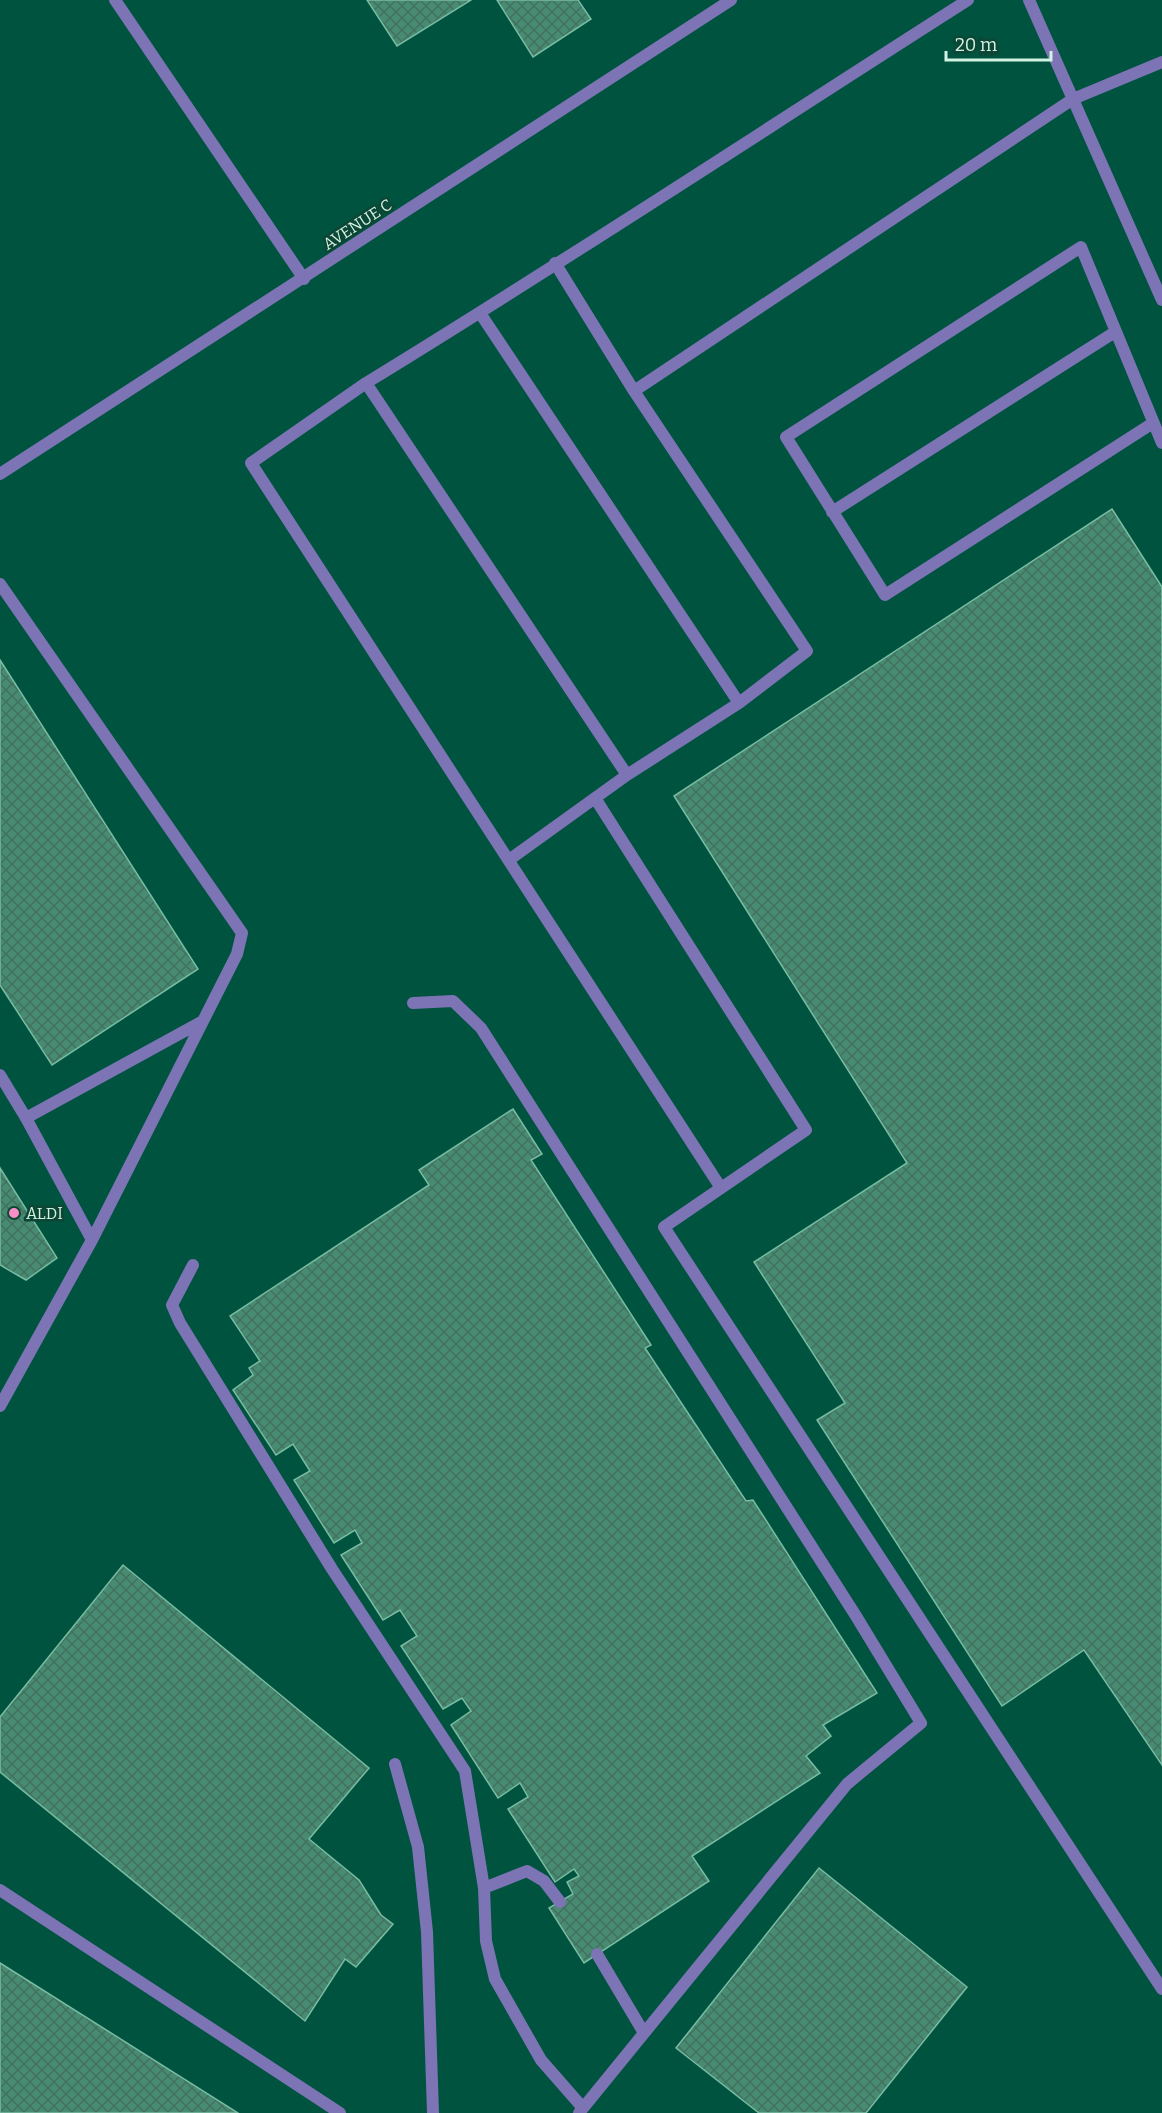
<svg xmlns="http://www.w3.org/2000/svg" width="1162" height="2113" viewBox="0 0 1162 2113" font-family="Bitter,serif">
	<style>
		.building { fill: url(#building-cross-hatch); stroke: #78bca3; stroke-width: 1.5 }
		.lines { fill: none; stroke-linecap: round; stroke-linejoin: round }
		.lane { stroke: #7c74b5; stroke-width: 12 }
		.street { stroke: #7c74b5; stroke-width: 12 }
		.poi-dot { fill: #fa8fc7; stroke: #0e4635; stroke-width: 2 }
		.labels { text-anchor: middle; stroke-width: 5; stroke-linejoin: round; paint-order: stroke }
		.street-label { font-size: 16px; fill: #d1f3e4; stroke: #0e4635 }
		.poi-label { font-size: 16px; fill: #d1f3e4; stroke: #0e4635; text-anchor: start }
	</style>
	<defs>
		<pattern id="building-cross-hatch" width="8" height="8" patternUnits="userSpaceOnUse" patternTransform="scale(1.5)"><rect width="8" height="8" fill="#468b72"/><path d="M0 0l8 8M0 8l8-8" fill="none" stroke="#437160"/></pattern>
	</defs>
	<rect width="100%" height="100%" fill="#00533e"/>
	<path class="building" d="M367,0h104l-74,46z
		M497,0h81l13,19 -58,38z
		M1112,509l50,78v1178l-78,-115 -82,56 -185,-286 28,-17 -91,-141 153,-99 -233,-367z
		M0,660l198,309 -146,96 -52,-80z
		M513,1109l29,45 -11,6 120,185 -6,3 101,153 7,-1 124,193 -54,32 8,11 -25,20 14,17 -128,83 17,25 -125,82 -35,-55 24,-14 -6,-12 12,-6 -5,-7 -19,13 -47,-73 20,-12 -8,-14 -22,15 -47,-73 20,-14 -9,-13 -19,11 -42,-63 16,-10 -17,-26 -17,10 -42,-65 21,-12 -7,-13 -21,13 -40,-63 16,-9 -17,-27 -17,11 -43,-65 20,-15 -4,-7 11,-7 -30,-45 199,-131 -10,-15z
		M0,1168l57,90 -31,22 -26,-15z
		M123,1565l246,203 -60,71 50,41 22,35 12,9 -37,43 -11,-8 -40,62 -305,-249v-55z
		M819,1868l148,119 -101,126h-107l-83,-65z
		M0,1963l238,150h-238z"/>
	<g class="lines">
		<path class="lane" d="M115,0l189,279
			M1029,0l133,300
			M555,263l79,128 173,260 -68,52 -112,72 -261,-392c203,-124 401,-255 602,-383
			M480,313l259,390
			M366,383l-115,80 470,725
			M634,391l439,-292 89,-37
			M1153,423l-268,172 -99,-158 295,-190 81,196
			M832,512l283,-180
			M0,584l242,349 -5,21 -145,286 -92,166
			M595,798l211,332 -142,97 498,762
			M509,860l118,-85
			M413,1003l40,-2 28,27 375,588 65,107 -74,61 -268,329
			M0,1075l26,43 66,122
			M26,1118l177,-97
			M193,1265l-21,40 8,18 152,246 133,202 19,117
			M395,1764l23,83 9,85 6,181
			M0,1890l340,223
			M560,1902l-16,-21 -17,-10 -43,17 2,53 9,38 46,81 42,48
			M597,1954l47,79"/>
		<path class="street" d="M0,474l731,-474"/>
	</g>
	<circle class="poi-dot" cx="14" cy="1213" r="6"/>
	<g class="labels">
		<g class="street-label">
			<text transform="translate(357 224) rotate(-33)" y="6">AVENUE C</text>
		</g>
		<g class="poi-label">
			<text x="26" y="1219">ALDI</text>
		</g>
	</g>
	<path d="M946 51v9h105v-9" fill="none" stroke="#d1f3e4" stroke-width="3"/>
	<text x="955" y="51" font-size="18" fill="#d1f3e4" stroke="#0e4635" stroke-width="4.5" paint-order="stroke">20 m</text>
</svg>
